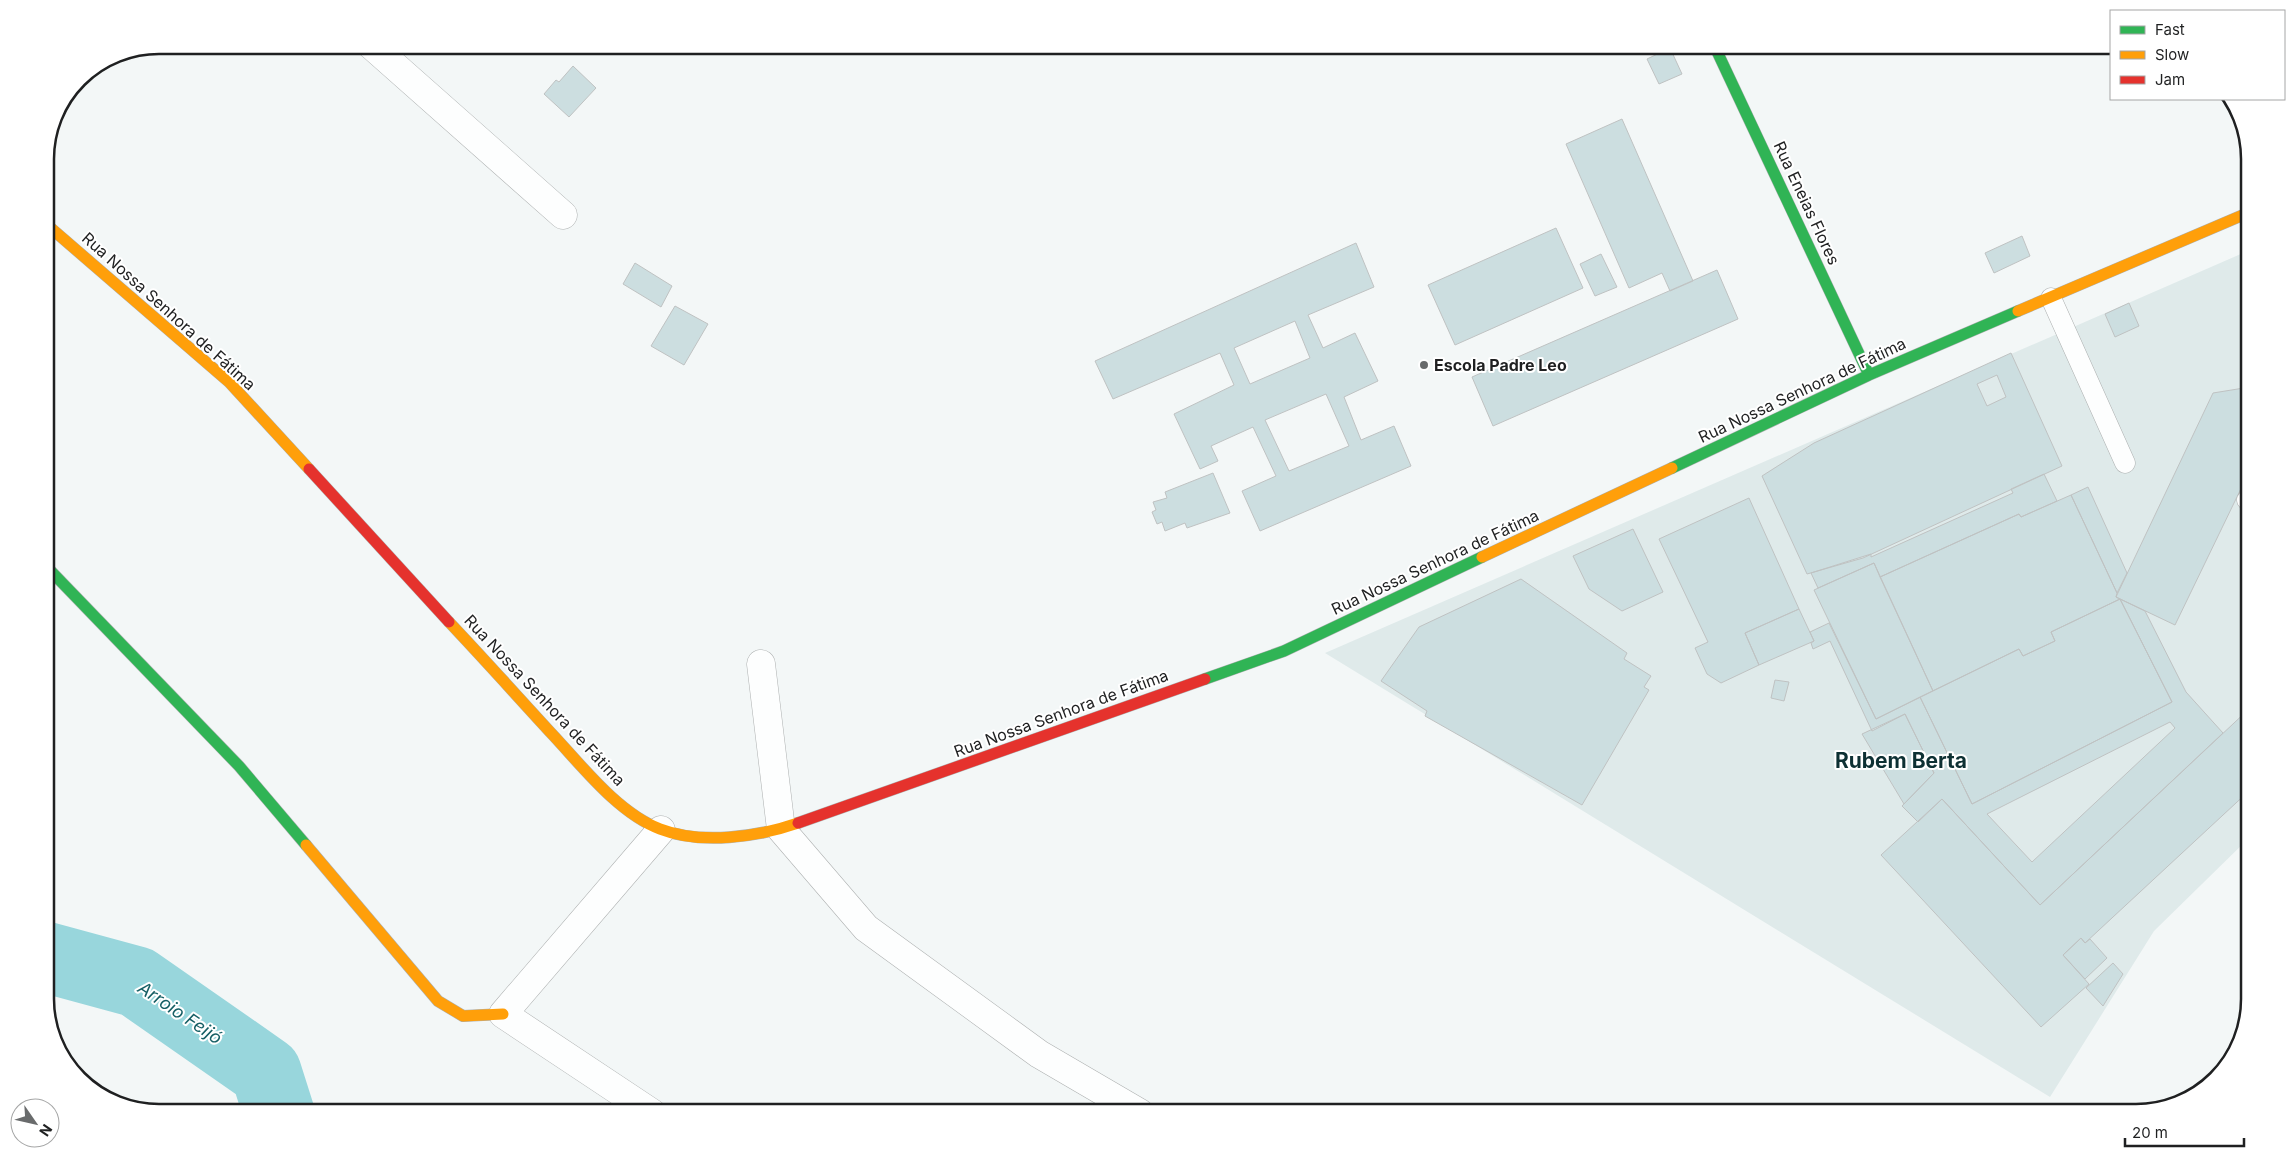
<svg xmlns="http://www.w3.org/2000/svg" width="2295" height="1158" viewBox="0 0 2295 1158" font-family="Inter,sans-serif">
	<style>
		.built { fill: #dfeaea }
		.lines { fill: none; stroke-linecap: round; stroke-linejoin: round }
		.river { stroke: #98d6dc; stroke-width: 71 }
		.building { fill: #ccdee0; stroke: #bfc2c2; fill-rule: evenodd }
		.lane-casing { stroke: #adb0b0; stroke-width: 21 }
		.street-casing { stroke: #adb0b0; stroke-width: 29 }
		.fast-casing { stroke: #adb0b0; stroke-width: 12 }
		.slow-casing { stroke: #adb0b0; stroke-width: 12 }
		.jam-casing { stroke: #adb0b0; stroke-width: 12 }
		.lane { stroke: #fdfefe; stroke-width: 20 }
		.street { stroke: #fdfefe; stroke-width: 28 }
		.fast { stroke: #30b455; stroke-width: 11 }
		.slow { stroke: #ff9f0a; stroke-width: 11 }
		.jam { stroke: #e5322d; stroke-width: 11 }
		.poi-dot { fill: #696b6c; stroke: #fff; stroke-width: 2 }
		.labels { text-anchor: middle; stroke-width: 4; stroke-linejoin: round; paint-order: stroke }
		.street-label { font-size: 16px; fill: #1f2021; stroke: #fff }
		.poi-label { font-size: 16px; font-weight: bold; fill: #1f2021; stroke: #fff; text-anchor: start }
		.water-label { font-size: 18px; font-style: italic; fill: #165f65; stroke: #fff }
		.district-label { font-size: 21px; font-weight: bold; fill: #0d3033; stroke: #fff }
		.rim { fill: none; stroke: #1f2021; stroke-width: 2.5 }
	</style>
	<rect width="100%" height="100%" fill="#f3f7f7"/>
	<path class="built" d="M2250,250v587l-96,94 -104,166 -725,-444z"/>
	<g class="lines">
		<path class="river" d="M45,957l92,25 129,90 13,41"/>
	</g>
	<path class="building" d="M1670,48l12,26 -23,10 -12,-25z
		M573,66l23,22 -27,29 -25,-23 12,-14 3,2z
		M1622,119l71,162 -23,10 -8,-18 -33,15 -63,-144z
		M1556,228l27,60 -128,57 -27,-60z
		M2022,236l8,20 -36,17 -9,-20z
		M1356,243l18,44 -66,28 15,33 32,-15 23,48 -34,16 17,43 33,-14 17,40 -151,65 -18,-40 34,-15 -23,-49 -42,19 7,15 -18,8 -26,-55 60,-29 -14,-32 -107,46 -18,-38zM1295,321l15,37 -60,26 -16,-36zM1326,394l23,52 -60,25 -24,-51z
		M1601,254l16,33 -22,9 -15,-32z
		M635,263l37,23 -11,21 -38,-23z
		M1717,270l21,49 -245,107 -21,-49z
		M2129,303l10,23 -24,11 -10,-23z
		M675,306l33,18 -24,41 -33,-19z
		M2011,353l51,113 -199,92 -56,16 -45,-98 52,-33z
		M1997,375l9,22 -19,9 -10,-22z
		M2250,387v83l-75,155 -59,-28 97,-204z
		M1213,473l17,40 -43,15 -2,-5 -20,8 -3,-9 -5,2 -5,-12 4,-2 -3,-8 14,-4 -2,-6z
		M2044,474l13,27 -36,16 -2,-3 -139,63 -6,-14 -56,25 -7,-15 60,-19v3l142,-64 -2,-4z
		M2088,487l39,86 -10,20 -46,-98z
		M2071,495l46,98 -1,4 4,2 -69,33 4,9 -32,15 -4,-7 -86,42 -53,-114 139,-63 2,3z
		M1749,498l50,111 -54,24 14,32 -38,18 -14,-9 -12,-26 13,-6 -49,-103z
		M1633,529l30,63 -41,19 -33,-22 -16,-33z
		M1874,563l59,128 -57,28 -62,-129z
		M1521,579l106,74 -3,6 27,17 -7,11 5,3 -67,115 -157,-89 2,-5 -46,-30 38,-54z
		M2120,599l25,12 41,81 37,41 -183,172 -98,-106 -24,23 -16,-16 32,-33 -29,-59 -33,17 -42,-90 -17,8 -2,-6 3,-2 -4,-9 19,-9 47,96 44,-22 52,107 200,-102zM2170,722l5,6 -143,134 -45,-48z
		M2120,599l52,103 -200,102 -52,-107 99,-48 4,7 32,-15 -4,-9z
		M1799,609l15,32 -55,24 -14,-32z
		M1775,680l14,2 -5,19 -13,-3z
		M2250,708v82l-165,153 -4,-5 -18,17 26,29 -48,43 -160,-172 61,-56 98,106z
		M1905,714l29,59 -30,31 -42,-70z
		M2081,938l4,5 5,-4 17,19 -22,21 -22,-24z
		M2113,963l10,11 -20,32 -17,-18z"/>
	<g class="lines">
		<g class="lane-casing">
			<path id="lane" d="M2051,298l74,165
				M2247,500l3,1"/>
		</g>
		<g class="street-casing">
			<path id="street" d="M371,45l192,170
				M761,664l20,165 85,99 173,126 101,59
				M652,1113l-149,-99 158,-184"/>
		</g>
		<g class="fast-casing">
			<path id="fast" d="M1714,45l155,330
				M1672,468l197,-93 149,-64
				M45,565l194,201 67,79
				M1205,679l79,-28 198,-94"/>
		</g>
		<g class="slow-casing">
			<path id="slow" d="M45,223l184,159 80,87
				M2018,311l232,-99
				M1482,557l190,-89
				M449,622c35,37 69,75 103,112 30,32 66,79 108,95 41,16 98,8 138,-6
				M306,845l132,156 25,15 40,-2"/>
		</g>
		<g class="jam-casing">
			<path id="jam" d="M309,469l140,153
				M798,823l407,-144"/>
		</g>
		<use href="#lane" class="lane"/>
		<use href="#street" class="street"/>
		<use href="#fast" class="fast"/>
		<use href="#slow" class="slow"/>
		<use href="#jam" class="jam"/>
	</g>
	<circle class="poi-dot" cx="1424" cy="365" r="5"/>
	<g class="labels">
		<g class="street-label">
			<text transform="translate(1807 203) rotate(65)" y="6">Rua Eneias Flores</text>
			<text transform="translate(169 311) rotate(42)" y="6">Rua Nossa Senhora de Fátima</text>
			<text transform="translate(1802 390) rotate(-25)" y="6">Rua Nossa Senhora de Fátima</text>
			<text transform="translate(1435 562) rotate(-25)" y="6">Rua Nossa Senhora de Fátima</text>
			<text transform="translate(545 700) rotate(47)" y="6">Rua Nossa Senhora de Fátima</text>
			<text transform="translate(1061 713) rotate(-20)" y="6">Rua Nossa Senhora de Fátima</text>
		</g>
		<g class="poi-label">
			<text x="1434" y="371">Escola Padre Leo</text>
		</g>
		<g class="water-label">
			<text transform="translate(180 1013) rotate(34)" y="6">Arroio Feijó</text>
		</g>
		<g class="district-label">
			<text x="1901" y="768">Rubem Berta</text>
		</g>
	</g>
	<path d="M0 0H2295V1158H0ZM159 54H2136A105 105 0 0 1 2241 159V999A105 105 0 0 1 2136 1104H159A105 105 0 0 1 54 999V159A105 105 0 0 1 159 54Z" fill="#fff" fill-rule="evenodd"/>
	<path class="rim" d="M159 54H2136A105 105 0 0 1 2241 159V999A105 105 0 0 1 2136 1104H159A105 105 0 0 1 54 999V159A105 105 0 0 1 159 54Z"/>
	<rect x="2110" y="10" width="175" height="90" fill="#ffffff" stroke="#a5a6a6"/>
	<rect x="2120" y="26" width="25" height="8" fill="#30b455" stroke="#a5a6a6"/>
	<text x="2155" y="35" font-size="15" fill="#1f2021">Fast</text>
	<rect x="2120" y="51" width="25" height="8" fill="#ff9f0a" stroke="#a5a6a6"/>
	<text x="2155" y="60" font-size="15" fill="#1f2021">Slow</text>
	<rect x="2120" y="76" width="25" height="8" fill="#e5322d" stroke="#a5a6a6"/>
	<text x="2155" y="85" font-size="15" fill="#1f2021">Jam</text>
	<g transform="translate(35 1123) rotate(124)"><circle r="24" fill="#ffffff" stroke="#a5a6a6"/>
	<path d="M0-4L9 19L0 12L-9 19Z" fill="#696b6c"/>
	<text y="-8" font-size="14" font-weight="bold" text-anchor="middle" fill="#1f2021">N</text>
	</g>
	<path d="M2125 1138v8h119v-8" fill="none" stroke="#1f2021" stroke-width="2.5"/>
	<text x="2132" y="1138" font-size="15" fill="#1f2021" stroke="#ffffff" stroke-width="4" paint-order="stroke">20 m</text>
</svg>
